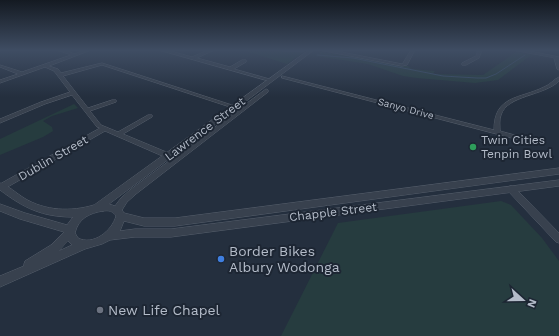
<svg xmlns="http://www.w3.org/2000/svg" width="559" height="336" viewBox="0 0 559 336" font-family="'Work Sans',sans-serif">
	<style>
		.green { fill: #263c3f }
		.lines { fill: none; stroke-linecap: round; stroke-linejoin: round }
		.stream { stroke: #394c67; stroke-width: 1 }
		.minor-casing { stroke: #565f6c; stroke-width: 1 }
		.tertiary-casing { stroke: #565f6c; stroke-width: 1 }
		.minor { fill: #38414e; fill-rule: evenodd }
		.tertiary { fill: #38414e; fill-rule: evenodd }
		.leisure-dot { fill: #2e9e5b; stroke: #1d2633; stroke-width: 1.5 }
		.shop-dot { fill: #3f7fe0; stroke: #1d2633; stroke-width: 1.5 }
		.worship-dot { fill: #6b7280; stroke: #1d2633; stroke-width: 1.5 }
		.labels { text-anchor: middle; stroke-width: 4; stroke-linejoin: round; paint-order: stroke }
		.far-street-label { font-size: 10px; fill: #b4bcc9; stroke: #1d2633 }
		.street-label { font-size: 12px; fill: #b4bcc9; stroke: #1d2633 }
		.poi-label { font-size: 12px; fill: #b4bcc9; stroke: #1d2633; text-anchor: start }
		.near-poi-label { font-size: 14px; fill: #b4bcc9; stroke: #1d2633; text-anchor: start }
	</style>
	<rect width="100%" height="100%" fill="#242f3e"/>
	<path class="green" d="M243,50h63l-19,14z
		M321,52l63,9 14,5h10l4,3 23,2 -2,3 50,1 33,-23 15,3 -33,25 -23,3 -58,-5 -14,-2 -35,-12 -52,-8z
		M74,104l4,4 -26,8 -9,5 9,6 1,4 -10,6 -43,18v-16z
		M501,201l10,4 31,33 17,23v75h-278l57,-113z"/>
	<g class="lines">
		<path class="stream" d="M266,50l38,2
			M317,55l36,3 90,18 34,2h9l10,-4 29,-19"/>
		<g class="minor-casing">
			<path id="minor" d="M57,50h7l11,4 9,-4h7l-42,16 9,3 3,4 41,-10 136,44 -3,2 -2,-1 -131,-43 -39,11 25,32 24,-8h4v2l-26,9 11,14 17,7 30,-17h4v2l-29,17 48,20 1,2 -3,2h-2l-62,-27 -101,58h-4v-5l100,-56 -3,-1 -25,-32 -27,9 -45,19v-4l41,-17 29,-10 -16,-21 -9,-4 -45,16v-3l18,-6 -18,-7v-2l22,7 49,-17z
				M159,50h8l25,7 16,-7h6l-17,8 33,9 12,-7h4v2l-12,7 39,11 -4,1z
				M320,50h11l71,14 1,-1 8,-13h4l-8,15 -5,1z
				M478,50h4l-3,8 -13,7h-4v-2l14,-7z
				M513,50h11l35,7v13l-2,-1 -3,-11z
				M282,76l212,54c0,-35 26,-31 50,-43 6,-2 10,-8 15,-10v4c-15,15 -52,14 -58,34 -2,5 -1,11 -1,16l29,8 1,1 -3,2 -245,-64z
				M511,186l3,1 45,46v10l-3,-1 -48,-51 -1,-2 1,-2z"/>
		</g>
		<g class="tertiary-casing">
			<path id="tertiary" d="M309,50h5l-205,154 6,2 6,-8 9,-8 136,-101 2,1v2l-132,102 -9,8 -5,8 2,3 20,5h31l384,-50v6l-384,52h-31l-20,-5 -4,10 15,-2h36l388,-49v6l-388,51h-36l-25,3 -8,4 -17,5 -85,38v-11l24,-10v-2l1,-3 26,-16 13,-13 -44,-13 -20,-8v-7l25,9 42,12 6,-8c-31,0 -49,-9 -73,-27v-7c9,3 16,10 24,15 21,13 47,14 70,7zM103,211c6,-1 10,0 13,5 -4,15 -23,30 -38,22l-3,-5c3,-14 14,-20 28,-22zM68,241l4,4 -13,6z"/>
		</g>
		<use href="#minor" class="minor"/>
		<use href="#tertiary" class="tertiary"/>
	</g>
	<linearGradient id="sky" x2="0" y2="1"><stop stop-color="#141a22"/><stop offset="0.52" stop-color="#3f4d63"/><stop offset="1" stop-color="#3f4d63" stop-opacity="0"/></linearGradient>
	<rect width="559" height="97" fill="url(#sky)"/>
	<circle class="leisure-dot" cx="473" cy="147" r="4"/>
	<circle class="shop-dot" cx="221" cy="259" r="4"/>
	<circle class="worship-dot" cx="100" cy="310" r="4"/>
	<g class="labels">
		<g class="far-street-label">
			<text transform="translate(406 108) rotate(15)" y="4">Sanyo Drive</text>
		</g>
		<g class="street-label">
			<text transform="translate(205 129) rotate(-37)" y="4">Lawrence Street</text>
			<text transform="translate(53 158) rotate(-30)" y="4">Dublin Street</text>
			<text transform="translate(333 212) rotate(-7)" y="4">Chapple Street</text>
		</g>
		<g class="poi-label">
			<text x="481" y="144">Twin Cities<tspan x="481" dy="14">Tenpin Bowl</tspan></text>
		</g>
		<g class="near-poi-label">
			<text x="229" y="256">Border Bikes<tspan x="229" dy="16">Albury Wodonga</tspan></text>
			<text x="108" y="315">New Life Chapel</text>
		</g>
	</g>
	<g transform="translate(523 300) rotate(111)" stroke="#1d2633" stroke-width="3" paint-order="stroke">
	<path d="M0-3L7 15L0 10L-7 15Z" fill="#b4bcc9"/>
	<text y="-6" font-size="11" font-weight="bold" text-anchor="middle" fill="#b4bcc9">N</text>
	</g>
</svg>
